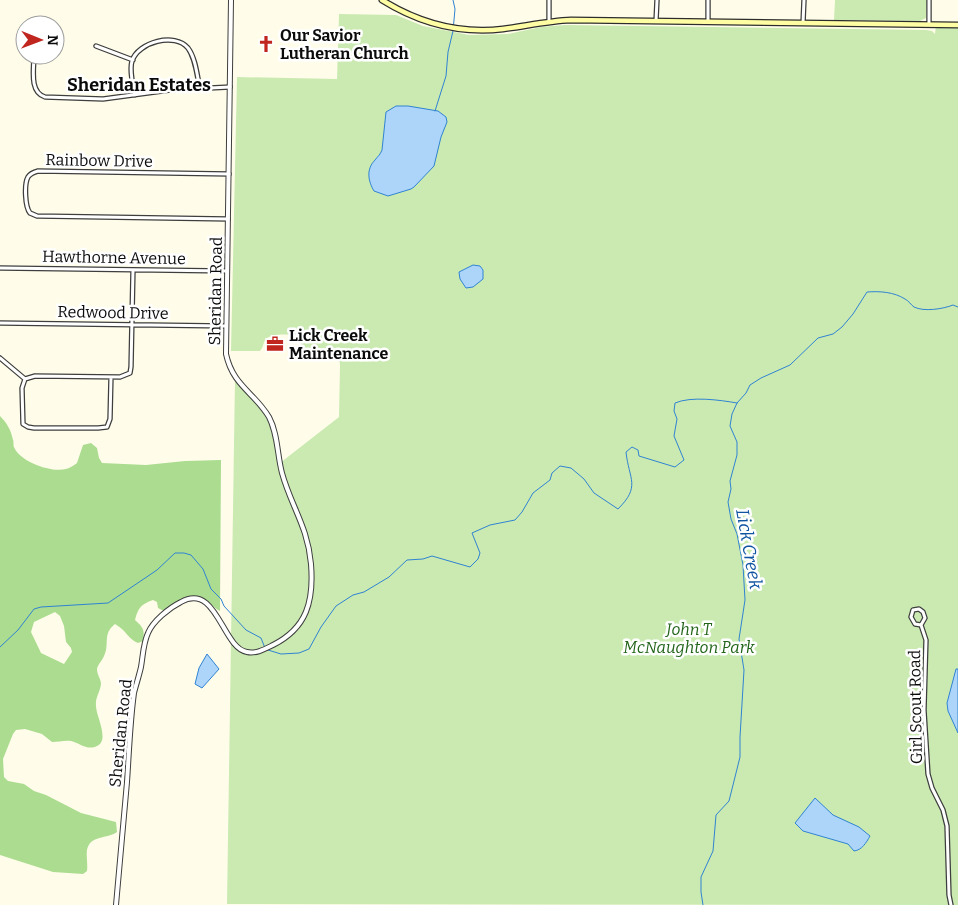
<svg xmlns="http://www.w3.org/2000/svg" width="958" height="905" viewBox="0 0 958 905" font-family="Bitter,serif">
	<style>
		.green { fill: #caeab2 }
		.forest { fill: #abdc90; fill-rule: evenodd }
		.water { fill: #acd5f9; stroke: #3083d2 }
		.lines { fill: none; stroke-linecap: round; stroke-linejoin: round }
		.stream { stroke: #3083d2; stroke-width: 1 }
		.minor-casing { stroke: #3e3e3e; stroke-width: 5.5 }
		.tertiary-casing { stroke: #3e3e3e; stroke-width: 6 }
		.secondary-casing { stroke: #2d2d2d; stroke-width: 7 }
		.minor { stroke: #fff; stroke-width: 3 }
		.tertiary { stroke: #fff; stroke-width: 4 }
		.secondary { stroke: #fffda4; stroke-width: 4.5 }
		.labels { text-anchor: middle; stroke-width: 5; stroke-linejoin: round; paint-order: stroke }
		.poi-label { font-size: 16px; font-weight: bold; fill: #0b0b0b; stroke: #fff; text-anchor: start }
		.street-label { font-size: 16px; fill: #0b0b0b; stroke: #fff }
		.park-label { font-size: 16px; font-style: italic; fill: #22641a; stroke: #fff }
		.neighbourhood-label { font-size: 18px; font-weight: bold; fill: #0b0b0b; stroke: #fff }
		.water-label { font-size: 18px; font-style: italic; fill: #1054a1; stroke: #fff }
	</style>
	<rect width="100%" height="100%" fill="#fffde9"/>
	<path class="green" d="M835,0h92l-1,18 -6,3 -86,-1z
		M339,14l57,1 27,11 46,9 39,-1 33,-7 24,-2 361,5 6,1 3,3 1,-9h22v880l-731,-1 8,-526 33,38 12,47 59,-46 1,-52 -1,-8 -4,-3 -32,-2 -3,-14c-6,-5 -30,-5 -35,2 -2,4 -2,8 -5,11h-29l6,-274 100,2z"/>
	<path class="forest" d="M0,416c7,7 11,14 13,24 1,1 0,6 1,7 6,15 38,26 52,22 4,-1 8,-4 11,-6l6,-18 8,-2 6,5 2,10 3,5 44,2 39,-4 36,-1 -1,151c-5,-2 -8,-7 -13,-10 -17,-10 -28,0 -43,10l-6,-3 -1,-6 -4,-2c-12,4 -15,8 -18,20 8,7 10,10 8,21l-5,2c-9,-3 -12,-13 -23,-19 -13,10 -5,20 -11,32 -2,5 -6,8 -7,13 0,6 4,10 4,15 -1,8 -6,14 -5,22 0,10 14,34 1,40 -10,5 -17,-3 -26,-5 -6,-1 -13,1 -19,1l-10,-8 -17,-5 -9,1 -3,4 -10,25 1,18 4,4 16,3 10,7 12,4 35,18 35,9 1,10c-10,7 -27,3 -30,18 -1,7 1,14 0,21l-4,3 -30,-2 -53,-17zM55,612l5,4 4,10 2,16 5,6 1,4 -8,12 -23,-11 -10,-21 3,-10z"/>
	<path class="water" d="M396,106h12l30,5 8,6 1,5 -6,15 -7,29 -20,21 -3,2 -23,7 -14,-5c-6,-10 -8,-22 1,-31 3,-4 5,-5 7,-10l4,-38z
		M473,265l7,1 3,4v9l-10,8 -7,1 -6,-9 -1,-7z
		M207,654l12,15 -17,19 -7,-4 4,-16z
		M956,669h2v64l-10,-22 -1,-8z
		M815,798l18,17 26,12 11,9c-4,7 -8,14 -16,15l-6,-7 -45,-13 -8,-8z"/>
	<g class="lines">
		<path class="stream" d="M435,111l11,-35 2,-24 5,-21 2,-22 -2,-9
			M0,647l18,-17 16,-21 7,-2 67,-4 49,-33 18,-17h9l7,2 12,14 8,20 10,10 3,7 22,24 15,8 4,10
			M268,650l13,4 18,-1 10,-4 12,-22 15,-21 17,-11 11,-3 25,-15 18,-17 16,-1 9,-3 38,11 8,-8 2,-6 -8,-20 18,-8 25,-5 7,-8 11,-19 17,-13 2,-7 8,-7 11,2 13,11 10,14 24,16c23,-23 11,-29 8,-57l6,-5 6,3 1,6 36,11 9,-7 -10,-24 3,-17 -3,-8 1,-8c16,-7 45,-3 62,0
			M703,905l-2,-13v-15l12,-26 3,-36 13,-14 11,-44v-20l4,-67 -5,-31 6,-39 -2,-35 -6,-31 -6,-15 -3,-17 3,-13 -1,-8 7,-26v-13l-7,-16 2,-12 5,-11 9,-10 4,-8 11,-7 29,-13 28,-27 15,-4 9,-7 11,-13 14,-22c13,-1 27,0 38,7 4,2 6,6 9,8 10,5 29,2 39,-2l5,2"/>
		<g class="minor-casing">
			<path id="minor" d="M549,21v-21
				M656,21l1,-21
				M708,21v-21
				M803,23l1,-23
				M929,24v-24
				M96,46l37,14
				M34,55c0,14 -5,37 11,42l58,2 67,-9 60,-3
				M135,95c-2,-10 -6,-24 -3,-34 6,-19 43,-29 56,-13 8,11 9,28 12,41
				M228,219l-191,-3 -7,-3c-5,-6 -6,-29 -2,-36 2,-3 6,-5 10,-6l191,3
				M0,268l227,3
				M0,323l226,3
				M0,358l25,21
				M111,377l-1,42 -3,8 -9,1h-64l-6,-1 -5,-3 -1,-36 3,-9 10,-3 85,1 10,-4 1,-6 2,-97
				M921,625l-6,-1 -4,-7 2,-7 6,-1 4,3 2,6 -4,7 5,15 -2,70 4,64 4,14 11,22 4,16 2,69 2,10"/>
		</g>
		<g class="tertiary-casing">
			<path id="tertiary" d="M116,905c4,-41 7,-82 11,-123 2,-29 3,-60 7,-89 2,-8 5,-17 7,-26 2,-11 2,-23 7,-34 5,-12 21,-25 33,-31 36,-20 41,46 66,50 9,2 18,-3 26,-7 34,-17 41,-44 38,-81 -3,-37 -20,-58 -29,-91 -5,-19 -4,-39 -13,-56 -15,-25 -36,-31 -43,-63l5,-354"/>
		</g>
		<g class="secondary-casing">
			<path id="secondary" d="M382,0c37,23 78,34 121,29 23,-3 45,-8 68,-9l387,5"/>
		</g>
		<use href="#minor" class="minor"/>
		<use href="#tertiary" class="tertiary"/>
		<use href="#secondary" class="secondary"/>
	</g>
	<defs>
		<g id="church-bare" transform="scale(1.35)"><path d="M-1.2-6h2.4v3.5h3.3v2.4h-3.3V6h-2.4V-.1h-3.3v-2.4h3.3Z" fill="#c0251e" stroke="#fff" stroke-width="2.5" paint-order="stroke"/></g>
		<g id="office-bare" transform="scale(1.35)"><path d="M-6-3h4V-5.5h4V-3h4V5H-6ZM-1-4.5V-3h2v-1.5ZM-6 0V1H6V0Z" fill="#c0251e" stroke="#fff" stroke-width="2.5" paint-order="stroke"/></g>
	</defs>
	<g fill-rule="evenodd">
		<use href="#church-bare" x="266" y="44"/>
		<use href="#office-bare" x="275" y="344"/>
	</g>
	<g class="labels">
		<g class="poi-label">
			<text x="280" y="41">Our Savior<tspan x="280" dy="18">Lutheran Church</tspan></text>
			<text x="289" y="341">Lick Creek<tspan x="289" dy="18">Maintenance</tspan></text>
		</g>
		<g class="street-label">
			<text transform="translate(99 160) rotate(1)" y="6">Rainbow Drive</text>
			<text transform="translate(114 257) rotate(1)" y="6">Hawthorne Avenue</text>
			<text transform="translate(215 291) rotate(-89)" y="6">Sheridan Road</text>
			<text transform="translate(113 312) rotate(1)" y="6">Redwood Drive</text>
			<text transform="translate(915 707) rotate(-91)" y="6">Girl Scout Road</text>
			<text transform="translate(120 733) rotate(-84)" y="6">Sheridan Road</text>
		</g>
		<g class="park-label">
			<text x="689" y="635">John T<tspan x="689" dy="18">McNaughton Park</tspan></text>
		</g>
		<g class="neighbourhood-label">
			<text x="139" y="91">Sheridan Estates</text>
		</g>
		<g class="water-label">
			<text transform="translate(749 549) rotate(80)" y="6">Lick Creek</text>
		</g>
	</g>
	<g transform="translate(40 40) rotate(91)"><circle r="24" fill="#ffffff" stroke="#9d9d9d"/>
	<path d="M0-4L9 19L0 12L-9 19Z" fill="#c0251e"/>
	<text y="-8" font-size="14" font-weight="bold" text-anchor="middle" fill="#0b0b0b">N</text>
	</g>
</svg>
